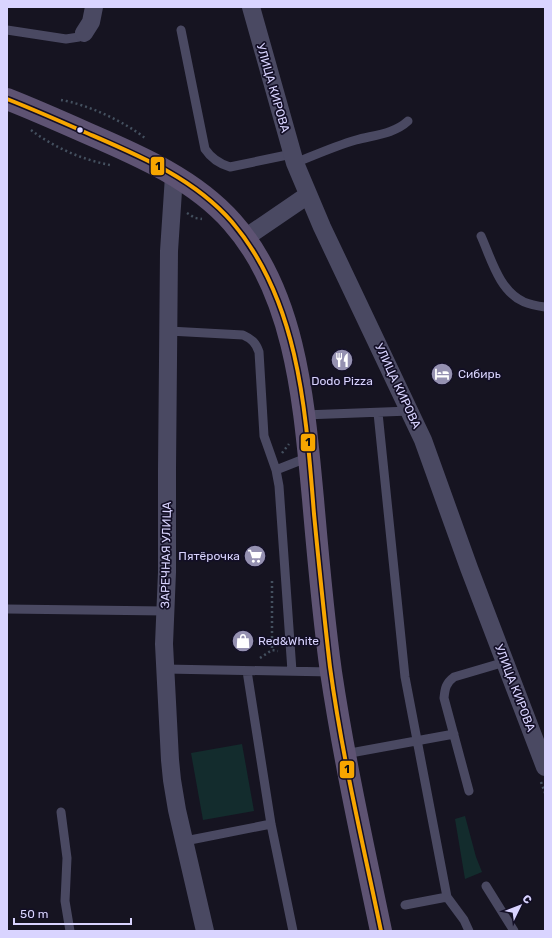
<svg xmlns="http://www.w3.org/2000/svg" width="552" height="938" viewBox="0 0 552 938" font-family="Rubik,sans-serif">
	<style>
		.green { fill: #132c2d }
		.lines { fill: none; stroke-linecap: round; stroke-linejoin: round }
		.path { stroke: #44505f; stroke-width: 2.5; stroke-dasharray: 2 3; stroke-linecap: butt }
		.service { stroke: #4a4962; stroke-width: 9 }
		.minor { stroke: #4a4962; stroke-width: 18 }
		.primary { stroke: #5e5373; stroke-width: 22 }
		.bus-1-casing { stroke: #130f26; stroke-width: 7 }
		.bus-1 { stroke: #f7a600; stroke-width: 4 }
		.bus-dot { fill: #d9d4ff; stroke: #130f26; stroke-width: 1.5 }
		.labels { text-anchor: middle; stroke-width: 3.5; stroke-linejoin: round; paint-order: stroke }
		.street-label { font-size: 12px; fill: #d9d4ff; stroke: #130f26 }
		.poi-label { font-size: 12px; fill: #d9d4ff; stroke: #130f26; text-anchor: start }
		.line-badge { stroke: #130f26; stroke-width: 1.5 }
		.pale-badge-label { font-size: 11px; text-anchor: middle; font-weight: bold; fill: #111 }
	</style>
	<rect width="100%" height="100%" fill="#161421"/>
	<path class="green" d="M242,744l12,67 -51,9 -12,-67z
		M465,816l11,41 6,15 -17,7 -10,-60z"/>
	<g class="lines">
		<path class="path" d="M61,100c25,4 65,22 85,39
			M31,130c22,17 52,30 79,35
			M187,213l8,5 7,1
			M282,453l7,-9
			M272,581v69
			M260,658l12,-8 6,1
			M541,782l4,11"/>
		<path class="service" d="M7,30l59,9 13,-2 5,-4
			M181,30l24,119c6,9 15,15 25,18l62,-13
			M295,163c20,-8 40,-17 61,-23 18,-5 38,-6 52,-19
			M481,236c10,22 18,55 43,66 7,3 14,4 21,5
			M169,331l74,4c9,4 13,8 16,17l5,84 12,34 3,16 13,185
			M378,413l27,264 42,220
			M304,415l106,-4
			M276,470l33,-13
			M7,609l158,2
			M165,669l167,3
			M247,671l24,153 22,107
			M345,754l109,-20
			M469,791l-25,-93c1,-10 2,-15 10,-21l51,-15
			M61,812l6,46 -2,43 5,30
			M185,841l86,-17
			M486,886l28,45
			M405,905l42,-8 17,23 5,11"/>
		<path class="minor" d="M251,7l44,156 27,64 101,213 46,128 76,199
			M84,33l7,-11 3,-15
			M174,176l-5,75 -2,219v102l-3,72 6,116 2,20 5,30 28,121
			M245,238l63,-43"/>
		<path class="primary" d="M7,99c28,11 55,23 82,35 51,22 106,46 143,88 65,73 72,184 81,277 5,58 10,116 18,173 13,87 32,173 50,259"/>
		<g class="bus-1-casing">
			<path id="bus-1" d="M7,99c28,11 55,23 82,35 51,22 106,45 143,88 68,80 74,193 82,292 5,51 10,102 16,153 12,89 33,177 51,264"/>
		</g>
		<use href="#bus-1" class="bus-1"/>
	</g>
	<defs>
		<g id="restaurant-disc" transform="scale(1.15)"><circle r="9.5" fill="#9591b1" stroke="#130f26"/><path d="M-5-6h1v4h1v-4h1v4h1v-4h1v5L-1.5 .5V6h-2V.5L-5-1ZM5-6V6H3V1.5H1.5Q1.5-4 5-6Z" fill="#fff"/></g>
		<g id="hotel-disc" transform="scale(1.15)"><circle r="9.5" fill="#9591b1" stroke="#130f26"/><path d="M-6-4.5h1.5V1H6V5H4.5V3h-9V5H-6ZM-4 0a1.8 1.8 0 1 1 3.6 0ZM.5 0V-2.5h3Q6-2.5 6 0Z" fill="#fff"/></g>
		<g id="supermarket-disc" transform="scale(1.15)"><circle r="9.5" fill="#9591b1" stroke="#130f26"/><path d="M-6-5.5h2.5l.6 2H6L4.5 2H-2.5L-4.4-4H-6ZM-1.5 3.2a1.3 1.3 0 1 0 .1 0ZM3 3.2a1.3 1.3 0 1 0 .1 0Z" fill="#fff"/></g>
		<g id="shop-disc" transform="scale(1.15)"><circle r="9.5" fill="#9591b1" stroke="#130f26"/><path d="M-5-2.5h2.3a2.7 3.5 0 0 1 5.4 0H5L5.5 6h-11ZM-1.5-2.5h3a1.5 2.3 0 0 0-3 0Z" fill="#fff"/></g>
	</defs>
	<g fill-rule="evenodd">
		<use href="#restaurant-disc" x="342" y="360"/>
		<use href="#hotel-disc" x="442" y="374"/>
		<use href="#supermarket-disc" x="255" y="556"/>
		<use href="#shop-disc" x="243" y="641"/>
	</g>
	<circle class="bus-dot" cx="80" cy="130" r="3.5"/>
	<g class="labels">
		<g class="street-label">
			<text transform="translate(273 88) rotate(74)" y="4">УЛИЦА КИРОВА</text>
			<text transform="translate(398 386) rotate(65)" y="4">УЛИЦА КИРОВА</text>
			<text transform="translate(166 555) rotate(-89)" y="4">ЗАРЕЧНАЯ УЛИЦА</text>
			<text transform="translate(515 688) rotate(69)" y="4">УЛИЦА КИРОВА</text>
		</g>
		<g class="poi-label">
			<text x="458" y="378">Сибирь</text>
			<text x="342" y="385" text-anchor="middle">Dodo Pizza</text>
			<text x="240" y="560" text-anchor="end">Пятёрочка</text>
			<text x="258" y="645">Red&amp;White</text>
		</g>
	</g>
	<g class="line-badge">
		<rect x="150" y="156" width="15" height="20" rx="4" fill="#f7a600"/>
		<rect x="300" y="433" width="16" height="19" rx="4" fill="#f7a600"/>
		<rect x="339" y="760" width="16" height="19" rx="4" fill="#f7a600"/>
	</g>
	<g class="pale-badge-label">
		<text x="158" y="170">1</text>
		<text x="308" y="446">1</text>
		<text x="347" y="773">1</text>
	</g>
	<rect width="552" height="938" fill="none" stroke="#d9d4ff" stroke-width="16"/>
	<g transform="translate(520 906) rotate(47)" stroke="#130f26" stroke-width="3" paint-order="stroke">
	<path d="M0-3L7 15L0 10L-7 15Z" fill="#d9d4ff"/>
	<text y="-6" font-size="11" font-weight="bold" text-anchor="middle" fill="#d9d4ff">С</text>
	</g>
	<path d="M14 918v6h117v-6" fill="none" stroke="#d9d4ff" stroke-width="2"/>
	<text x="20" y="918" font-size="12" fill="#d9d4ff" stroke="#130f26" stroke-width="3" paint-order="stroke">50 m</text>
</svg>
